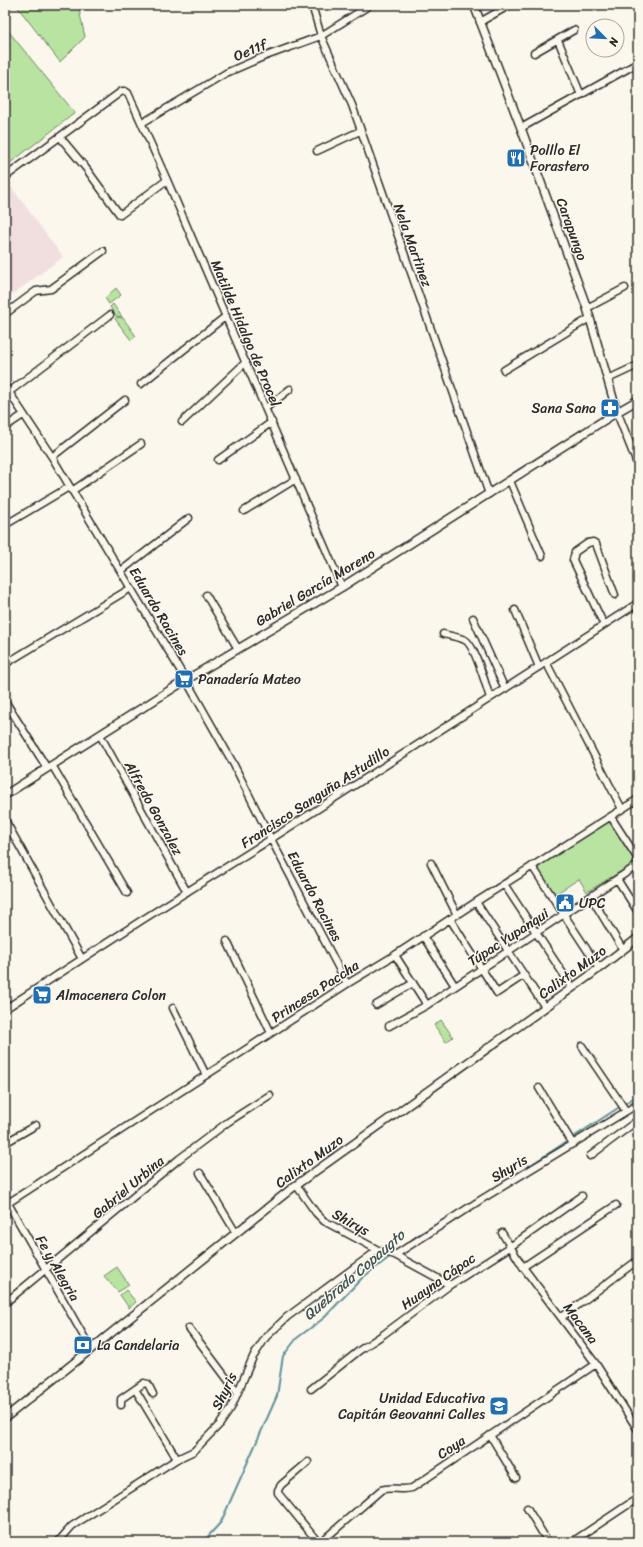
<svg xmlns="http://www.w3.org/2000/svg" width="643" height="1547" viewBox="0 0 643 1547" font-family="Sriracha,sans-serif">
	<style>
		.built { fill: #f1dfe0 }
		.green { fill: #b8e3a0; stroke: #728766 }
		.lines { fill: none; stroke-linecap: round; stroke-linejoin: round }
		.stream { stroke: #629299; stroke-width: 2 }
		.minor-casing { stroke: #2b2b2b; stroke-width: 9 }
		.tertiary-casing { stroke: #2b2b2b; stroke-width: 10 }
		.minor { stroke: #fbf7ec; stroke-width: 6 }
		.tertiary { stroke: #fbf7ec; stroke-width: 7 }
		.labels { text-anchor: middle; stroke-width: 3; stroke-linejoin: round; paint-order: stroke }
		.street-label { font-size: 14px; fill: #2b2b2b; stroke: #fbf7ec }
		.poi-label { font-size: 14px; fill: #2b2b2b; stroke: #fbf7ec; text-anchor: start }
		.water-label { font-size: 15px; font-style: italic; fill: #425659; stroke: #fbf7ec }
	</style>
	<rect width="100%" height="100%" fill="#fbf7ec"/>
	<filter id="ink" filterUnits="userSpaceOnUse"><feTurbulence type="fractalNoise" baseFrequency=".025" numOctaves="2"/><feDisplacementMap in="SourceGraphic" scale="8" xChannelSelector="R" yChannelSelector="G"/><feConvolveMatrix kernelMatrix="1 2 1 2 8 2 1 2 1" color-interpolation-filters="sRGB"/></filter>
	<g filter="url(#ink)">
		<path class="built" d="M6,180l57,77 -58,43v-119z"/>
		<path class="green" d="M16,5h62l7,32 -25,25z
			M5,27l70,86 -70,54z
			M116,288l5,7 -12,9 -4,-6z
			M113,304l9,13 -6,-1 -6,-9z
			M117,317l6,1 13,18 -5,4 -16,-21z
			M610,820l26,42 -49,30 -8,-13 -25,16 -18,-28z
			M441,1020l12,17 -7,5 -12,-17z
			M117,1267l12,18 -11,7 -14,-16z
			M126,1290l10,12 -7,6 -9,-13z"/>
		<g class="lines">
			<path class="stream" d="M523,1170l115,-75
				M402,1247l16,-12 37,-22
				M203,1542l18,-20 56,-126 6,-40 14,-18 27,-20 38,-40 29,-22"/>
			<g class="minor-casing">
				<path id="minor" d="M312,5l9,31 31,69 137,389
					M480,22l30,-17
					M558,40l23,55
					M534,53l40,-23
					M142,123l84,-50 37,-16 58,-21 49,-31
					M521,128l117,-65
					M60,137l25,30 35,48 47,-35
					M317,151l43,-20
					M5,177l117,-86h3l3,2 39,87 175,407
					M587,308l38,-20
					M5,314l31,-23 15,-2 52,-38
					M504,370l86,-52
					M608,379l30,-14
					M141,384l85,-68
					M5,386l47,71 134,223 47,83 38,76 76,145
					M9,392l101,-77
					M266,408l24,-19
					M182,422l64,-60
					M5,427l18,-12
					M52,457l73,-57
					M218,460l54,-38
					M510,481l32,75
					M72,491l69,-47
					M244,511l52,-32
					M5,525l64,-38
					M121,571l68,-53
					M206,595l32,54
					M515,610l24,57
					M473,618l32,71
					M604,625l-31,-65 2,-8 13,-9 5,-1 3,2 19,51
					M443,634c7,2 16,3 22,6 10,5 21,46 25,58
					M546,662l76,147
					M5,664l126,-76
					M5,701l42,67
					M100,735l87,157
					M52,765l75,128
					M611,817l27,42
					M5,820l77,139
					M431,863l26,52
					M532,866l67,102
					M617,879l21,33
					M504,884l68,103
					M591,897l32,53
					M476,902l69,105
					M450,919l47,74 27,-18
					M423,936l32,50
					M227,941l44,92
					M395,955l32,50
					M376,1005l37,-22
					M173,1008l33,67
					M5,1009l137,-89 129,-81 367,-236
					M389,1026l38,-21 211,-140
					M582,1046l44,65
					M539,1088l34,56
					M5,1143l31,-18
					M590,1156l48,-36
					M200,1173l36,60
					M296,1185l20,28 8,8 54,29 17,5 55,30
					M5,1198l86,151
					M5,1205l342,-221 48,-29 81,-53 162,-103
					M502,1233l21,34 73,97 42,66
					M395,1255l87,-56 156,-95
					M523,1267l93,-62
					M5,1303l174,-144 49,-37 42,-27
					M562,1317l76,-57
					M189,1328l48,64
					M135,1389l42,70
					M311,1389l49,-39 24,-16 66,-49 60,-38 72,-51
					M121,1405v-6l23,-16 4,1 5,10
					M490,1435l26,43
					M308,1462l-27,23 -3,5v3l40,49
					M527,1508l21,34
					M58,1542l14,-16 105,-67 17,-8 26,-27 11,-16 22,-51 13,-20 21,-20 91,-67
					M321,1542l60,-52c10,-4 20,1 31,-2l184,-124
					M572,1542l66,-44"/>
			</g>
			<g class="tertiary-casing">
				<path id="tertiary" d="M474,5l47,123 66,180 30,104 21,53
					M5,795l181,-115 156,-93 275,-175 21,-12
					M5,1418l291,-233 293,-209 49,-38"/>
			</g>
			<use href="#minor" class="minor"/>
			<use href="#tertiary" class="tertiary"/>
		</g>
	</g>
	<defs>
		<g id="restaurant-square" transform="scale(1)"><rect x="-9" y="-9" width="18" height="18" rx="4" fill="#1f6fb2" stroke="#fbf7ec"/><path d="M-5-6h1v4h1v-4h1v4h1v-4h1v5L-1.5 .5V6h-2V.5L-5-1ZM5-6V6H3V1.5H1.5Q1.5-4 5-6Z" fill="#fff"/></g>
		<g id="pharmacy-square" transform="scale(1)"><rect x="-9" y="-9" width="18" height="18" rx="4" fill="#1f6fb2" stroke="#fbf7ec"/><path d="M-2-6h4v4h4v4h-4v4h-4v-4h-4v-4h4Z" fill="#fff"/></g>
		<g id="supermarket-square" transform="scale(1)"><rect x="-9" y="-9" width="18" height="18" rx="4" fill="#1f6fb2" stroke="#fbf7ec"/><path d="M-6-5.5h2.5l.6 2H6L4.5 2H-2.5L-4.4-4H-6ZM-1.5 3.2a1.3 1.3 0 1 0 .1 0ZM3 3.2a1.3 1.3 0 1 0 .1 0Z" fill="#fff"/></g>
		<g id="civic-square" transform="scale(1)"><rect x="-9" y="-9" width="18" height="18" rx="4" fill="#1f6fb2" stroke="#fbf7ec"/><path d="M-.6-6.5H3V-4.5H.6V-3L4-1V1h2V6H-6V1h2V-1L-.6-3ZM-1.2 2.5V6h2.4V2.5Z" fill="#fff"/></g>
		<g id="bank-square" transform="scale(1)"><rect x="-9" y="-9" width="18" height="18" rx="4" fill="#1f6fb2" stroke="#fbf7ec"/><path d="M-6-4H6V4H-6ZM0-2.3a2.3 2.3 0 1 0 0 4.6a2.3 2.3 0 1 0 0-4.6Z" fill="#fff"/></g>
		<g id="university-square" transform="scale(1)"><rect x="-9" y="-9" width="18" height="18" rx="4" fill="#1f6fb2" stroke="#fbf7ec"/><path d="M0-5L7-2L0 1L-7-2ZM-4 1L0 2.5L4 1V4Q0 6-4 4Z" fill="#fff"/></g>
	</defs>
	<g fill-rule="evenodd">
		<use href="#restaurant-square" x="516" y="158"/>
		<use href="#pharmacy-square" x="610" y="408"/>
		<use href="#supermarket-square" x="184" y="679"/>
		<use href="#civic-square" x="565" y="903"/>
		<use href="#supermarket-square" x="42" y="995"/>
		<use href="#bank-square" x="83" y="1345"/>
		<use href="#university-square" x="499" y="1406"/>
	</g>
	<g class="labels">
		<g class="street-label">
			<text transform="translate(250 50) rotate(-23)" y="5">Oe11f</text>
			<text transform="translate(572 229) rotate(70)" y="5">Carapungo</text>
			<text transform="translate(413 245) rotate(70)" y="5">Nela Martinez</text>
			<text transform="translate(246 333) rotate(67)" y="5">Matilde Hidalgo de Procel</text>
			<text transform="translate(315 587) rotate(-31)" y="5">Gabriel García Moreno</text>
			<text transform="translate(159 611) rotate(59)" y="5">Eduardo Racines</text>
			<text transform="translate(315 797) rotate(-33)" y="5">Francisco Sanguña Astudillo</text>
			<text transform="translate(154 808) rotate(61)" y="5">Alfredo Gonzalez</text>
			<text transform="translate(315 896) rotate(62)" y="5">Eduardo Racines</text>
			<text transform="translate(508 937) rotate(-33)" y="5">Túpac Yupanqui</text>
			<text transform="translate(572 972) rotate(-36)" y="5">Calixto Muzo</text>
			<text transform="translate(315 991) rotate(-33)" y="5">Princesa Paccha</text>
			<text transform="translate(309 1161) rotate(-36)" y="5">Calixto Muzo</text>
			<text transform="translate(509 1168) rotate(-31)" y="5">Shyris</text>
			<text transform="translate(128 1187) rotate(-40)" y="5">Gabriel Urbina</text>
			<text transform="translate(351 1222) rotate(29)" y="5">Shirys</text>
			<text transform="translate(58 1268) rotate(60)" y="5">Fe y Alegria</text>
			<text transform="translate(438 1281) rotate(-35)" y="5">Huayna Cápac</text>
			<text transform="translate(581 1323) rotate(53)" y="5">Macana</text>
			<text transform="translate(224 1391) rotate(-64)" y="5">Shyris</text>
			<text transform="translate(451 1447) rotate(-34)" y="5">Coya</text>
		</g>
		<g class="poi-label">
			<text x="530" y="155">Polllo El<tspan x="530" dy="16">Forastero</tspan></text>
			<text x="596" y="413" text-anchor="end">Sana Sana</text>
			<text x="198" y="684">Panadería Mateo</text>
			<text x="579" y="908">UPC</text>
			<text x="56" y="1000">Almacenera Colon</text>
			<text x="97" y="1350">La Candelaria</text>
			<text x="485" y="1403" text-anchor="end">Unidad Educativa<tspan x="485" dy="16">Capitán Geovanni Calles</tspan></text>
		</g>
		<g class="water-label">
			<text transform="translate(354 1275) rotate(-41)" y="5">Quebrada Copaugto</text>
		</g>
	</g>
	<rect width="643" height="1547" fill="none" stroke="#fbf7ec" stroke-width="20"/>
	<rect x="10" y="10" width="623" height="1527" fill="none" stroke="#2b2b2b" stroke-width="1.5" filter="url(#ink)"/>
	<g transform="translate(605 38) rotate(114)"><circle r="19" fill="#fbf7ec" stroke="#a8a59f"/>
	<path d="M0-3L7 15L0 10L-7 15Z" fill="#1f6fb2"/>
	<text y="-6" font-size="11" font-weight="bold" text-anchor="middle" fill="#2b2b2b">N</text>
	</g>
</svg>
